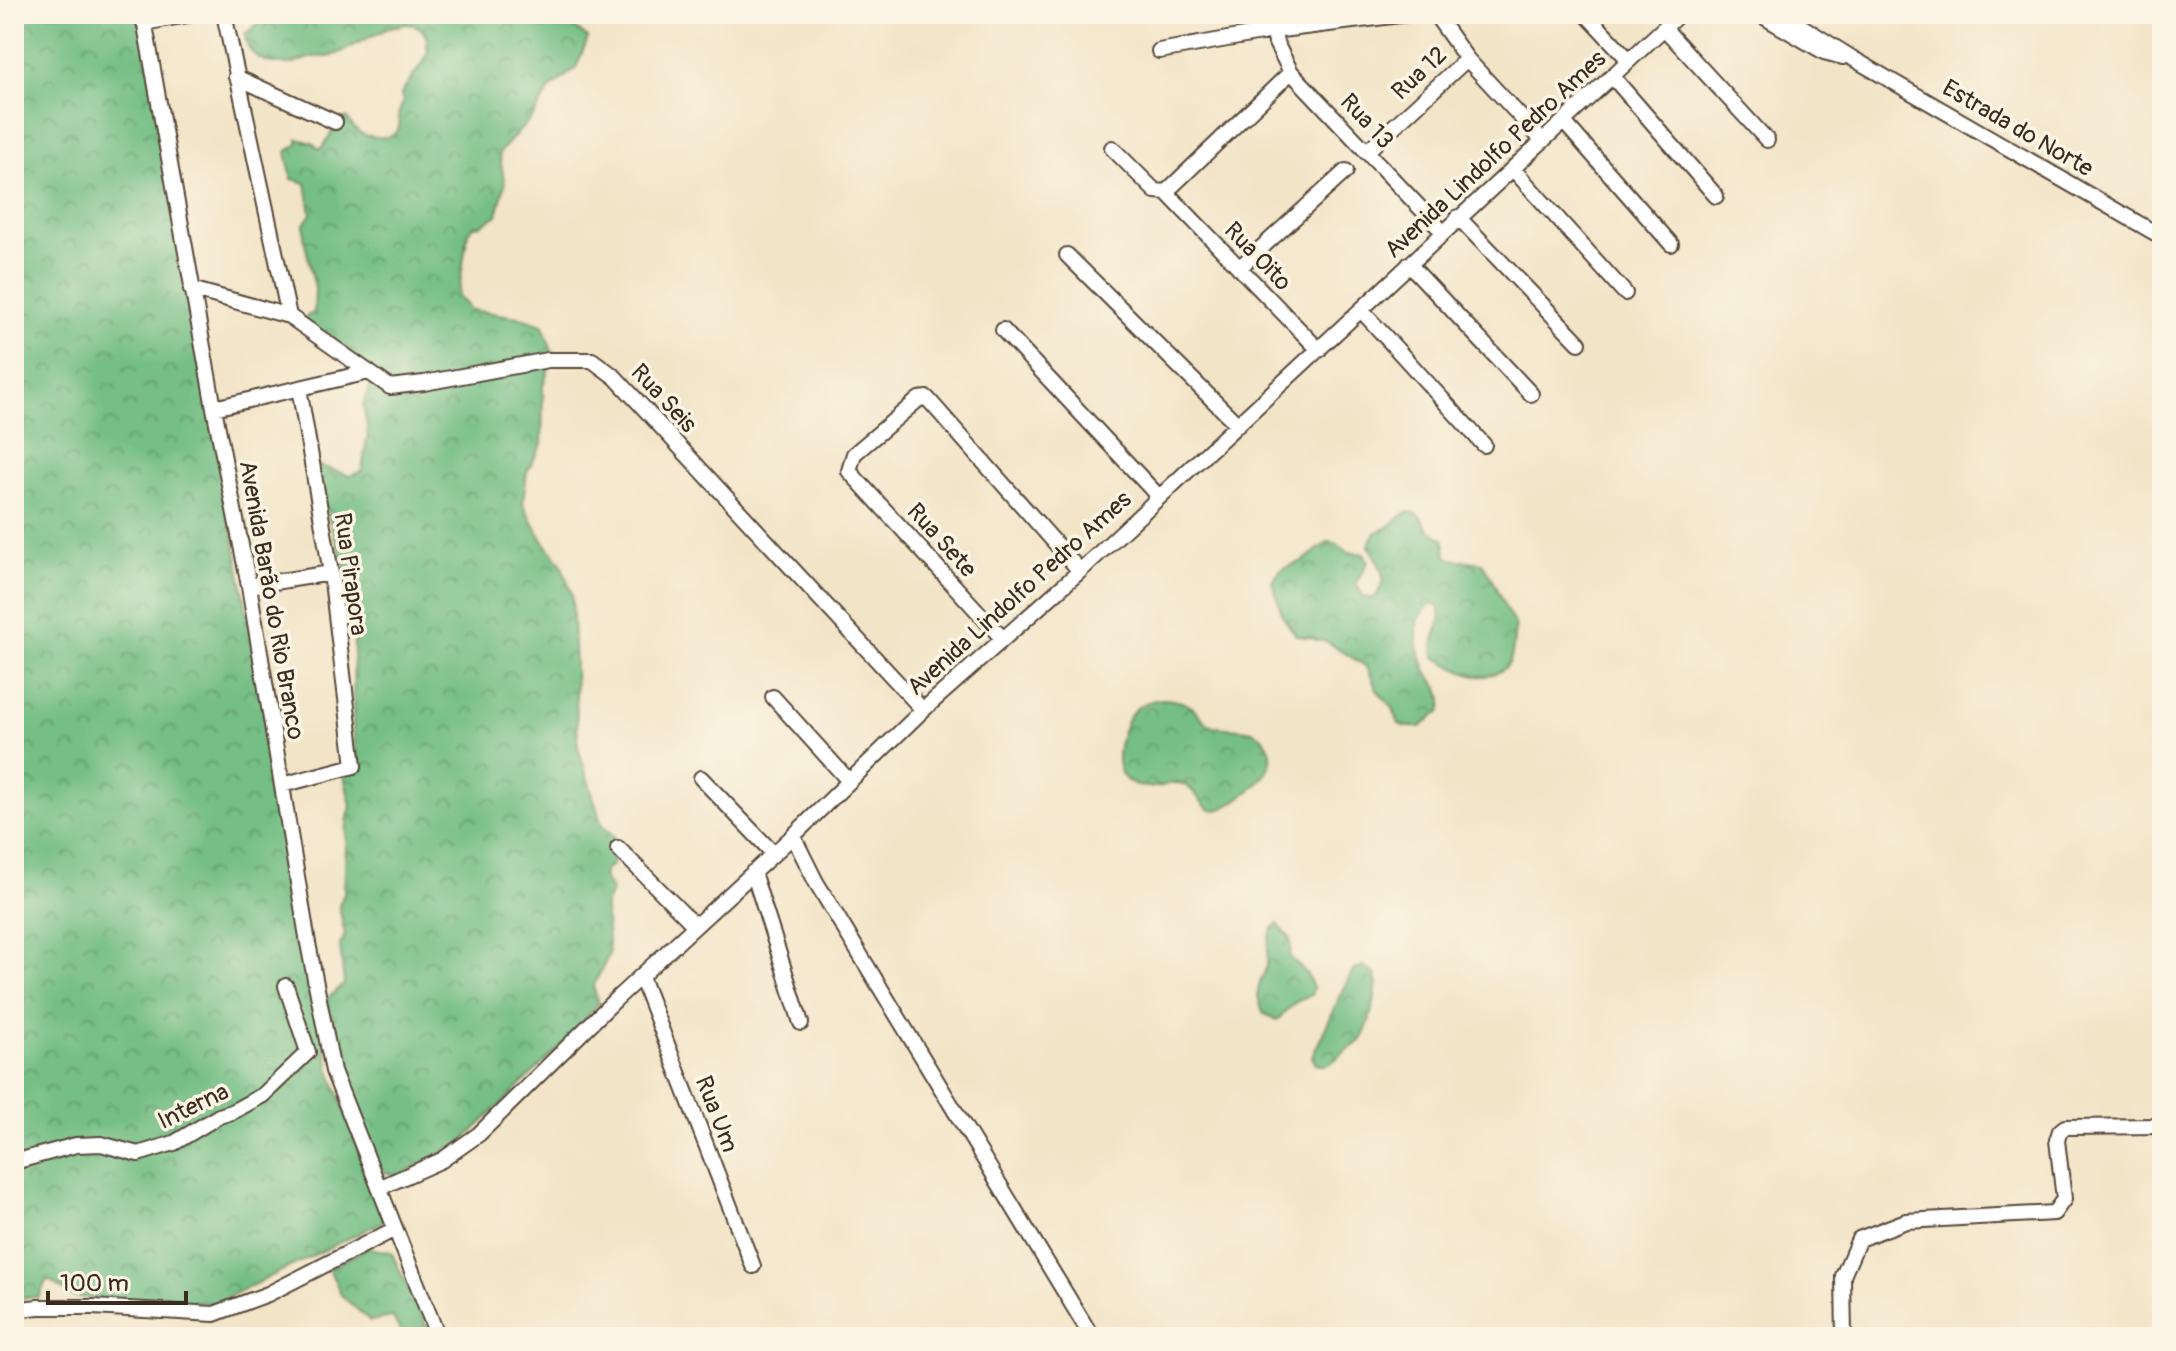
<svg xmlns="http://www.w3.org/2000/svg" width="2176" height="1351" viewBox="0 0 2176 1351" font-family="Pangolin,sans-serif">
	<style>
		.forest { fill: url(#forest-crowns); stroke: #587452; stroke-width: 2 }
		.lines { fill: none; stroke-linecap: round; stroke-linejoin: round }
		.minor-casing { stroke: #564637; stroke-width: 18 }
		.minor { stroke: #fff; stroke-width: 14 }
		.labels { text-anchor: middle; stroke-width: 7; stroke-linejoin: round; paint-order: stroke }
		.street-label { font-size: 24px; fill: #3b2a1e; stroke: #fcf5e5 }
	</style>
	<defs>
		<pattern id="forest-crowns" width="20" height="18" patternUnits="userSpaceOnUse" patternTransform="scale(2)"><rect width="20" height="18" fill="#75be85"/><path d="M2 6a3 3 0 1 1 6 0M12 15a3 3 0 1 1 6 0" fill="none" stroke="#619b6c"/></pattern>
	</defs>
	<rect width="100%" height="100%" fill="#fcf5e5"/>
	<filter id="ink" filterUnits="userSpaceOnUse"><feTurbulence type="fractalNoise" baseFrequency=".0125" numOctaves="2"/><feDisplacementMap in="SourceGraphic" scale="16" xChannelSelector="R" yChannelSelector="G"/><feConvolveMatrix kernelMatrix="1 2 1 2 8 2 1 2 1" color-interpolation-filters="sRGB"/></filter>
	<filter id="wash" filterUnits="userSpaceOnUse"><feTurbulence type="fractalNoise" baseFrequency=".006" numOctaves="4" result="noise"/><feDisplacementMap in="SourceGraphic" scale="32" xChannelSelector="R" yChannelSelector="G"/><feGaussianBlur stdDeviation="1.8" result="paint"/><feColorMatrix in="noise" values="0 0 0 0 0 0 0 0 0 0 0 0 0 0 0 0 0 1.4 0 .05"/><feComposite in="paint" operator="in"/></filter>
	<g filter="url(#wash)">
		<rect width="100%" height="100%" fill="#f2e4c7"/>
		<path class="forest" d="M14,14h125l191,1056 54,151 -168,82 -142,-6 -27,-18 -8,18 -25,1z
			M258,14h305l-1,4 26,20 -12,30 -25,20 -17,27 -35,38 6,31 -8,31 -16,10 -8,1 -5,6 -10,64 13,14 47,7 25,8 10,30 -10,31 -1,58 -15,28 -4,32 19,35 19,25 11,30 6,153 24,79 12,10 -2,29 -7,5 -2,7 9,14 -7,14 4,49 -16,33 6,16 -31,36 -106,103 -63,34 -16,-4c-28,-55 -52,-111 -56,-173l17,-15 -4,-39 5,-10 -6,-30 5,-11 3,-72 4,-16 -8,-34 15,-4 -5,-38 1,-93 -8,-63 -33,-110 37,12 12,-5 6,-40 -5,-26 12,-32 -73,-50 4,-7 8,-3 1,-24 -11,-51v-14l7,-10 -5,-31 -14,-4 -6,-27 12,-8v-5l15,4 6,6 4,-2 15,-26 8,-3c4,4 8,11 13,14 16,9 48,9 39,-17l5,-13 -2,-8 27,-40c-1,-5 0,-13 -2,-18 -15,-34 -74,15 -94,20 -6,2 -12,0 -18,1 -8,1 -16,6 -24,7 -23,1 -43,-6 -45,-30l13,-10z
			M1407,512c14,0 13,6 20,15 4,6 11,9 17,12l2,16 6,4 30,4c15,20 19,43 34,63 -3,10 -2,22 -5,32 -4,15 -26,21 -39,17 -12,-3 -24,-12 -36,-17 -10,-18 10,-32 3,-51l-7,-3c-26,17 -14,53 -1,74 4,6 9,10 10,16 2,7 1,13 -1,19l-7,3 -12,11h-15l-7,-3 -6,-16 -16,-18 -10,-23 -40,-25 -31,-7 -13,-18 -11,-36 10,-12 21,-8 25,-19 8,1 12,9 16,2 4,8 -12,21 7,13 8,3 6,-4 7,-14 -4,-15 -11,-20c3,-15 8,-13 20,-20 7,-4 11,-10 18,-14z
			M1164,699c10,1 20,2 29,9 6,5 9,13 17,17 13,5 29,2 42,6 7,3 14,9 17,16 12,26 -25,48 -42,59 -23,15 -26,-13 -42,-21 -11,-5 -19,1 -30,2 -45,3 -41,-34 -29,-64 7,-17 21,-23 38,-24z
			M1278,924c12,17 14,7 12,33l17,17 6,14 -2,7 -15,7 -19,18 -14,-7c-2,-7 -5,-13 -5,-20 0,-10 5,-16 8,-25 4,-15 -2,-34 12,-44z
			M1363,966l13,9c3,14 -7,56 -17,67 -5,4 -11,7 -16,11 -10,7 -13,15 -27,11l-4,-7 37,-79 4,-7z
			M367,1248l24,4 41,85h-29l-10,-20 -23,4 -28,-25 -13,-27z"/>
	</g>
	<g filter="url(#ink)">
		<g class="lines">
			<g class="minor-casing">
				<path id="minor" d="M143,14l71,394 35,178 59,357 25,128 105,266
					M224,14l65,302
					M1270,14l6,29 15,29 151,159
					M1435,14l32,45 76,82
					M1586,14l43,46
					M1759,14l65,38 19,5
					M1782,14l70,44 310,179
					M144,23l49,-9
					M1664,28l103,112
					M1159,51l114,-20 135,-17
					M1612,76l104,120
					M236,77l99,45
					M1564,122l107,122
					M1112,148l43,43 11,1
					M1366,152l101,-93
					M1513,169l112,124
					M1166,192l153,158
					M1166,192l125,-120
					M1458,217l121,126
					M1067,255l171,170
					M1409,264l122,130
					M1239,268l107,-97
					M191,289l98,27 101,71 34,-4 124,-23h44l23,17 308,333
					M1361,310l123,135
					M1003,330l156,167
					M214,408l155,-36
					M249,586l82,-13
					M1002,638l-153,-167 5,-17 65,-55 8,-1 153,173
					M773,697l76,84
					M701,778l72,75
					M282,785l72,-19 -23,-193 -32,-185
					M793,836l23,46 276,455
					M618,848l77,78
					M753,872l48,151
					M641,977l112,289
					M14,1162l62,-17 25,-1 37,10 36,-11 45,-27 13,-4 31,-17 45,-43 -22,-66
					M379,1188l63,-28 37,-26 137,-135 177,-163 130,-126 157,-139 599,-557
					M14,1310l24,-3h55l121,7 54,-20 127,-65
					M1844,1337l-1,-61 16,-37 47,-18 148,-8 10,-14 -7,-59 3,-9 5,-4 97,-1"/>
			</g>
			<use href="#minor" class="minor"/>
		</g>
	</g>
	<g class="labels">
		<g class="street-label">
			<text transform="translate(1419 73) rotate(-43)" y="8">Rua 12</text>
			<text transform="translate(1367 121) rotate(47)" y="8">Rua 13</text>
			<text transform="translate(2018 128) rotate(30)" y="8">Estrada do Norte</text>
			<text transform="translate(1495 154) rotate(-43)" y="8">Avenida Lindolfo Pedro Ames</text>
			<text transform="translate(1258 256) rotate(46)" y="8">Rua Oito</text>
			<text transform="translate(664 398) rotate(47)" y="8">Rua Seis</text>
			<text transform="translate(942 540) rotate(48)" y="8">Rua Sete</text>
			<text transform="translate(351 574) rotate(82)" y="8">Rua Pirapora</text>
			<text transform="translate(1019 593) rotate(-42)" y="8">Avenida Lindolfo Pedro Ames</text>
			<text transform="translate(272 600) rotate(80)" y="8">Avenida Barão do Rio Branco</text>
			<text transform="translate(193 1106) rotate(-26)" y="8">Interna</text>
			<text transform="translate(717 1114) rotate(69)" y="8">Rua Um</text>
		</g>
	</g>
	<rect width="2176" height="1351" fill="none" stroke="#fcf5e5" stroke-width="48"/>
	<path d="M48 1291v12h138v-12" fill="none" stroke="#3b2a1e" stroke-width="4"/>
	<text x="60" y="1291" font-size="24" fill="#3b2a1e" stroke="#fcf5e5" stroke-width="6" paint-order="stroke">100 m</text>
</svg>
